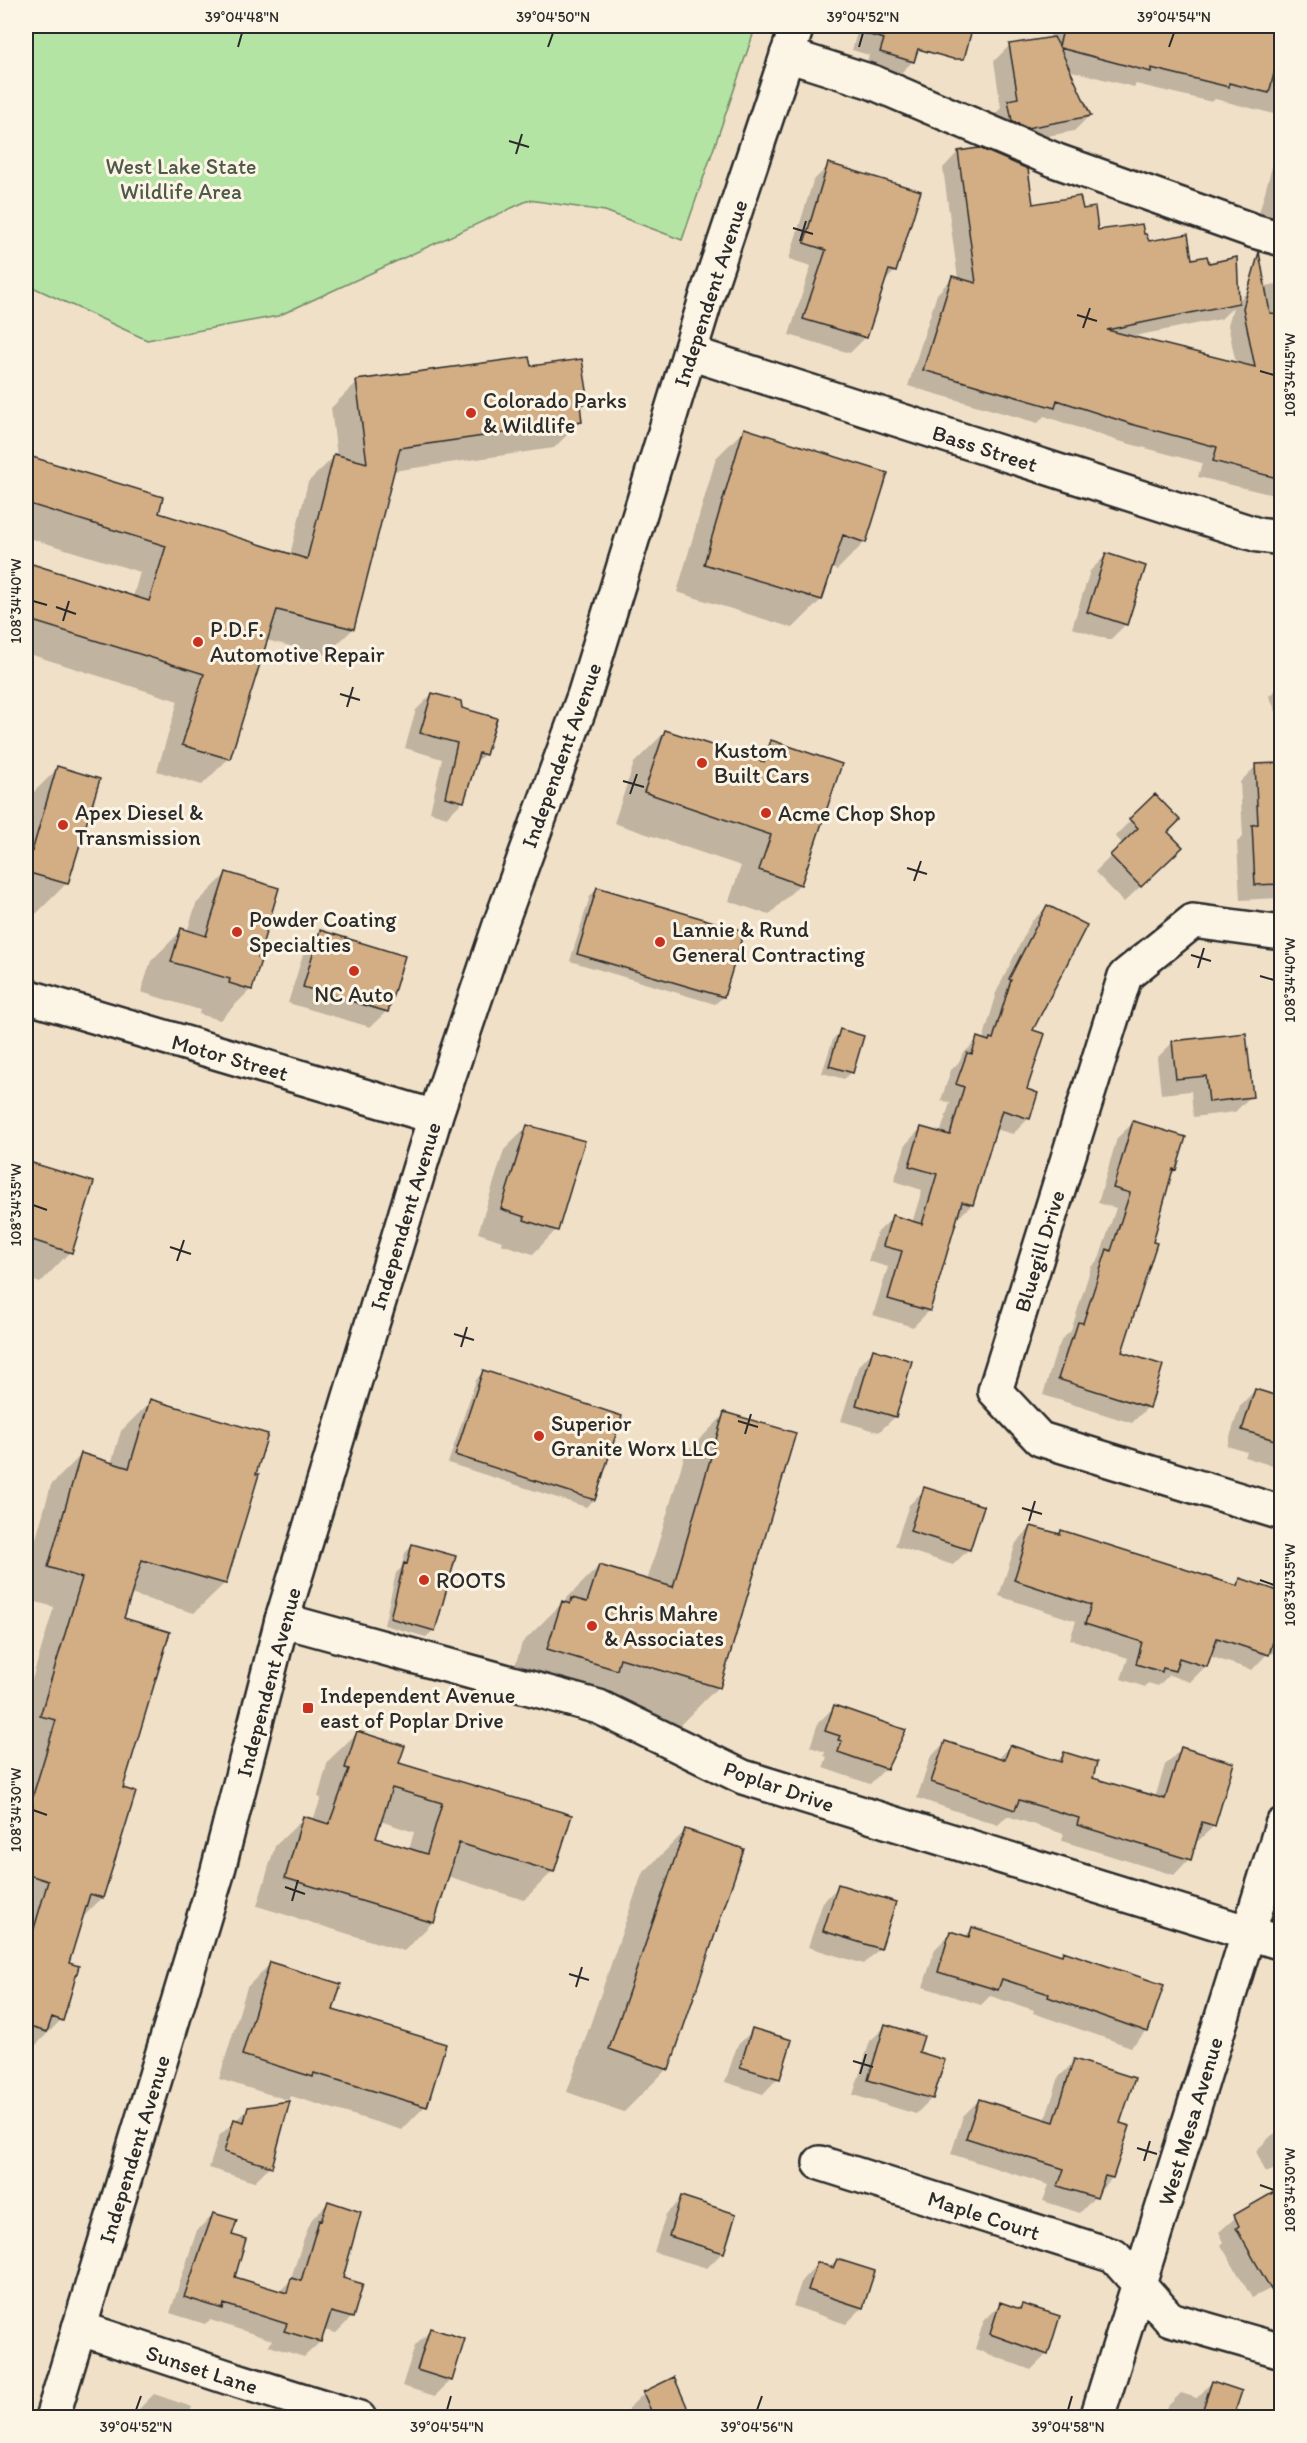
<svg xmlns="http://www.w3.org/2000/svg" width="1307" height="2443" viewBox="0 0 1307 2443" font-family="Itim,sans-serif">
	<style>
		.green { fill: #b4e4a3; stroke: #708867; stroke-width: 1.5 }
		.shadow { fill: #0003; fill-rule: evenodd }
		.building { fill: #d3ae85; stroke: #2b2b2b; stroke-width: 1.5; fill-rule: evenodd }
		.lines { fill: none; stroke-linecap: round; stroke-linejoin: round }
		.minor-casing { stroke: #2b2b2b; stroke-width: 38 }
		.tertiary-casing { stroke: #2b2b2b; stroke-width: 38 }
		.minor { stroke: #fcf5e5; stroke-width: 33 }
		.tertiary { stroke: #fcf5e5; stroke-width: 33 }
		.ticks { fill: none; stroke: #2b2b2b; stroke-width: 2 }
		.poi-dot { fill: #c8321e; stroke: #fcf5e5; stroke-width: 2 }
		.labels { text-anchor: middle; stroke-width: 6; stroke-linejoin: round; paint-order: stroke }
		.park-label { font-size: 22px; fill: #4d5949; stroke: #fcf5e5 }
		.street-label { font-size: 22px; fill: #2b2b2b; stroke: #fcf5e5 }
		.poi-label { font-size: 22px; fill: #2b2b2b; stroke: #fcf5e5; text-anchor: start }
		.neatline { fill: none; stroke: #2b2b2b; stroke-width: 2 }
		.ticks-label { font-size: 15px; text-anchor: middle; fill: #2b2b2b }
	</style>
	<rect width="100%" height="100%" fill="#f0e0c8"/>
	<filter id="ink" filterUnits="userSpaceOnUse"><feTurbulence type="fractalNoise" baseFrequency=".0167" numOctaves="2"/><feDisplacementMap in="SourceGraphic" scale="12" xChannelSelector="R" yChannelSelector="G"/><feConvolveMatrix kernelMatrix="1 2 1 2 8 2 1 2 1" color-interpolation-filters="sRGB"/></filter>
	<g filter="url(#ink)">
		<path class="green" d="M26,26h730l-74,214 -77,-29 -76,-11 -251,116 -131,24 -121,-56z"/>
		<path class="shadow" d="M859,26h58l-4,35 -16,16 -32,-9 4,-13 -17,-5z
			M1053,26h229v90l-67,-17 -3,3 -76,-18 -2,3 -66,-17 21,46 -15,15 -64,12 -18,-26 9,-9 -7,-47 16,-16 39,-6z
			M1282,131v109l-28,-9z
			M958,152l73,54 50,5 16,21 45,4 6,7 43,18 16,4 30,37 13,-13 32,-6v214l-84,-20 4,-14 -87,-23 -71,-24 -6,7 -130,-37 29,-92 15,-16 6,1 -15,-111zM1233,307l-5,18 8,39 -107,-27 92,-18z
			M829,165l66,106 -12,12 -17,54 -16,16 -61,-18 22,-69 -22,-7 24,-78z
			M529,368l58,34 -8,8 2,11 -27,27 -161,23 -40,158 -27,26 -60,-15 -38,119 -26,26 -45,-14 21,-70 -152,-48v-90l107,34 7,-25 -114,-35v-80l136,41 -5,16 133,41 18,-73 27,-26 2,1 -6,-49 26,-26z
			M744,430l121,112 -28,28 -6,-2 -10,32 -28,28 -116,-36 39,-134z
			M1106,555l20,69 -16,16 -38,-12 18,-57z
			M1282,684v41l-13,-29z
			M432,694l29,15 24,45 -11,10 -11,37 -16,16 -17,-5 12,-53 -37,-11 11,-38z
			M665,732l89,28 18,-18 28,142 -31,31 -40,-14 12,-35 -127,-43 20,-60z
			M1282,764v132l-3,2 -39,2 -3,-58 6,-5 -3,-55 16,-16z
			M58,768l9,115 -31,31 -10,-3v-108l1,-4z
			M1155,796l11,36 -1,31 -41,39 -29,-30 28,-28 -8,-8z
			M227,873l24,116 -31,31 -21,-6 1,-4 -59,-18 10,-31 31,-31 5,2 9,-28z
			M597,889l126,108 -8,7 -145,-43 20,-65z
			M1047,907l-22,183 4,28 -16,16 -18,-5 -23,76 -17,15 -26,91 -16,16 -40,-12 15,-48 -20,-6 9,-28 16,-16 19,6 10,-33 -28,-9 12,-37 15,-16 19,6 10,-31 -9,-3 10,-30 9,-9 2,-6 16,-16 5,1 13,-44 -1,-1 36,-73z
			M320,932l83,25 -17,55 -16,15 -82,-24 17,-55z
			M841,1031l10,41 -7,7 -22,-6 11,-34z
			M1173,1042l78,54 -16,16 -42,5 -2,-26 -30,3 -4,-36z
			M1133,1123l43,12v35l-6,7 -50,176 41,13 -13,41 -16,16 -89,-28 12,-40 7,-16 9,-8 20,-64 8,-8 17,-51 -18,-5 19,-65z
			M527,1127l29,103 -23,24 -32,-10 1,-3 -24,-8 26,-83z
			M26,1162l66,21 -22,69 -30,31 -14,-5z
			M873,1351l38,11 -16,55 -16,15 -38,-11 17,-54z
			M483,1372l137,44 -26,84 -8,7 -138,-44 28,-83z
			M1255,1390l25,8 2,-5v76l-37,-12 2,-5 -20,-6 13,-40z
			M151,1401l106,74 -33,109 -30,29 -64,-19 -7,25 -2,170 -19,109 -21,21 -14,45 -6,56 -30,30 -2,-1 -3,3v-353l28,-92 -28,-8v-25l25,-89 30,-30 30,9 10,-33z
			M725,1414l-7,273 -40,40 -170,-38 14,-46 77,-77 48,15 38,-127z
			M925,1489l44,60 -16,16 -58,-19 14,-41z
			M1031,1527l26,8 4,-4 173,55 6,-6 42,13v52l-10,9 -4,-1 -16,17 -43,-14 -3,10 -16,16 -21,-7 -11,11 -10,-3 -3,4 -24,-8 7,-21 -58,-19 6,-18 -77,-25 17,-53z
			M413,1545l21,85 -8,7 -42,-12 12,-52 5,-5 4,-15z
			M834,1707l52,61 -16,16 -47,-16 4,-11 -3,-1 1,-4 -15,-5 8,-24z
			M357,1733l41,31 155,107 -29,29 -77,-24 -14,46 -29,29 -147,-45 18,-60 29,-28 9,2 8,-22 -3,-1 10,-36zM380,1821l34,11 -5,18 -35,-11z
			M945,1742l52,18 13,-13 46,15 8,-8 27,25 64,19 10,-33 16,-16 33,77 -16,15h-3l-6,18 -15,16 -112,-34 2,-7 -57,-18 -9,9 -81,-27 13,-40z
			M685,1831l-18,238 -43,43 -57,-20 75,-218z
			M839,1886l41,62 -16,16 -56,-17 15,-45z
			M973,1929l87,27 4,-3 83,78 -16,16 -98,-34 1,-3 -44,-14 -9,9 -58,-18 12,-38 16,-16 13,4z
			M270,1964l61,47 94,95 -23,24 -111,-34 -3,4 -69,-21 28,-92z
			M886,2026l31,27 15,45 -16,16 -63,-19 17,-54z
			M753,2030l25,48 -15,16 -38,-12 12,-36z
			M1075,2061l44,63 -7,54 -32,35 -37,-12 6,-16 -98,-31 12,-38 16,-16 66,20 14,-43z
			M249,2108l21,58 -16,16 -45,-14 10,-32z
			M1282,2130v36l-16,7 -10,-22 16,-16z
			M1282,2190v93l-30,15 -31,-53 3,-3 -5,-10 25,-22z
			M682,2198l41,54 -16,16 -53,-16 12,-38z
			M328,2203l13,76 10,39 -15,15 -12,-3 -4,12 -16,15 -35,-11 3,-6 -62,-20 -5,4 -35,-11 27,-83 16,-15 17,21 3,42 46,14 11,-11 14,-43 8,-19z
			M837,2260l36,12 -11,36 -16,16 -53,-18 9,-26 15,-16 12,4z
			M1000,2304l18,5 4,-4 25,49 -16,16 -56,-21 9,-29z
			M431,2330l20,50 -16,16 -33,-10 13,-40z
			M1212,2382l23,26 20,9 -93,1 3,-9 16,-16 16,5z
			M644,2393l47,25h-59l-4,-9z
			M154,2394l38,13 -4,11h-52l2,-8z"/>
		<path class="building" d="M863,26h110l-9,33h-11l-35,-10 -4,13 -34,-10 4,-13 -22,-6z
			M1064,26h217v21l-12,46 -40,-10v4l-78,-19v4l-91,-24 31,68 -64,12 -15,-7 -4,-21 10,-2 -9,-54 45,-7 5,9z
			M979,148l49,21 5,35 47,-8 3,13 12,-2 3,23 44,-6 2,10h2l3,7 39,-7 4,25 15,-3 2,7 28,-6 2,46 -132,27 148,37 -12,-59 16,-56 11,61 11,1v165l-68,-18 4,-14 -86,-23 -74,-24 -2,8 -132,-38 29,-94 24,7 -18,-132z
			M828,163l93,28 -25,81 -7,-2 -22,68 -64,-19 23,-69 -22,-7z
			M529,357l2,9 51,-7 7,44 -9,1 2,18 -182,26 -46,181 -77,-19 -47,149 -48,-14 22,-71 -178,-55v-57l123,39 17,-55 -140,-43v-48l137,42 -4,16 148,46 27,-105 33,9 -11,-83z
			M744,428l144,45 -22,70 -23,-8 -21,65 -118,-36z
			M1106,553l40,13 -19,59 -40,-13z
			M432,693l29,8 1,7 35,10 -11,37 -7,-2 -15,49 -19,-5 12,-54 -37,-10z
			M665,730l99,32 7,-22 71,24 -41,121 -42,-15 12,-35 -127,-43z
			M1281,763v121l-26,1 -3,-60 6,-1 -3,-60z
			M57,766l43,13 -32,105 -42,-12z
			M1155,794l25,26 -12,12 15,15 -42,40 -31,-32 28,-27 -9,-9z
			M226,872l53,16 -21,71 3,1 -9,30 -23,-7 1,-4 -59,-17 10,-34 25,8z
			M597,887l147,44 -20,66 -147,-43z
			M1047,905l40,20 -54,105 12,4 -18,55 11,4 -8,26 -28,-9 -29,95 -11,-3 -32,109 -42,-12 14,-48 -19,-5 9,-31 30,9 15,-50 -28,-8 12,-39 29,8 14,-48 -8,-3 11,-31 5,1 5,-17 12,4 1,-3 3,1 18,-59 -2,-1z
			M320,930l85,26 -17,56 -85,-25z
			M840,1029l24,7 -11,37 -24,-7z
			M1246,1033l7,64 -44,5 -3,-26 -30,3 -4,-38z
			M1133,1121l53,16 -10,33 -3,-1 -20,73 4,1 -35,109 41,13 -13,43 -92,-29 13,-41h2l5,-16 5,1 24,-74 4,2 19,-58 -17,-5z
			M527,1125l58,16 -27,90 -34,-11 1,-3 -24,-8z
			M26,1161l68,21 -22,71 -46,-15z
			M873,1349l39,12 -16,56 -40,-12z
			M483,1370l139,46 -27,84 -140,-45z
			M1255,1389l26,8v45l-39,-12z
			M150,1399l118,35 -12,40h3l-33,110 -84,-24 -18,58 46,14 -47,156 13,4 -12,39 -21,67 -13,-4 -21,69 10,3 -16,55 -11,-4 -5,15 -21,-6v-70l22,-75 -22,-7v-43l7,-25 -3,-1 26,-85 -16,-4 42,-138 -34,-11 33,-114 48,15z
			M724,1412l72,21 -76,255 -100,-30 -3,12 -70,-21 15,-48 8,3 2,-6 15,4 12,-37 74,22z
			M924,1487l60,19 -14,44 -60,-19z
			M1031,1526l29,8 1,-4 177,56 2,-8 41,14v45l-6,-2 -6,20 -52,-17 -10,29 -28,-9 -4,13 -12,-3 -1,4 -26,-8 6,-22 -57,-18 6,-19 -77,-25z
			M412,1544l44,12 -21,75 -45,-13 14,-55 3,1z
			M834,1705l72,25 -19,39 -49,-17 4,-11 -4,-1 2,-4 -15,-5z
			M357,1731l48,15 -6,17 173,52 -18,57 -95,-29 -25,80 -149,-45 18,-62 26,8 20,-55 -4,-1zM392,1788l50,15 -15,51 -51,-16z
			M945,1741l55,18h5l5,-14 51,17 3,-10 33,10 -4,16 72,21 16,-52 53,16 -19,63 -13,-4 -11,38 -114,-35 2,-7 -60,-18 -4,10 -84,-28z
			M685,1829l59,20 -75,221 -60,-21z
			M838,1884l58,18 -15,47 -58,-18z
			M972,1927l90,28 1,-4 101,34 -16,47 -100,-35 1,-3 -47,-15 -4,11 -60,-18 12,-41 19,6z
			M270,1962l71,22 -8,26 113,34 -19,63 -113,-34 -1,4 -71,-22z
			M885,2024l39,12 -5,16 26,8 -12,39 -65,-19z
			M752,2028l40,12 -12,39 -40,-12z
			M1074,2059l61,19 -15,45 10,3 -17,52 -8,-2 -8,22 -39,-12 6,-17 -98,-31 13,-39 75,23z
			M290,2101l-18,66 -48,-15 10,-33 10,3 4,-15z
			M1281,2188v119l-45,-79 3,-2 -5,-11z
			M681,2196l55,18 -12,39 -55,-17z
			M328,2201l33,11 -18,66 20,6 -10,34 -22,-6 -10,30 -37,-11 3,-7 -63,-20 -1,5 -39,-12 29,-84 24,7 -5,15 14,4 -11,38 52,16 4,-15 10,3 18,-61 2,1z
			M837,2259l38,12 -12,37 -55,-18 9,-28 16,6z
			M1000,2302l20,7 2,-5 38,12 -12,39 -58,-21z
			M430,2328l35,11 -13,42 -35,-11z
			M674,2377l18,41h-38l-11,-26z
			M1212,2381l30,10 -9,27h-33z"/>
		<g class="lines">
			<g class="minor-casing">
				<path id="minor" d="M787,55l85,27 185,79 197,70 28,8
					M690,353l568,182 24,3
					M1282,933l-89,-12 -68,55 -130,415 45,48 242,74
					M26,996l409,121
					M282,1620l317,87 144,70 539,166
					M820,2163l294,93 56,63 112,32
					M79,2328l148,49 132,41
					M1097,2418l185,-593"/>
			</g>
			<g class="tertiary-casing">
				<path id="tertiary" d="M52,2418l165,-544 65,-254 153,-503 66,-195 83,-226 125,-407 88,-263"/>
			</g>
			<use href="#minor" class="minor"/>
			<use href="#tertiary" class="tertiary"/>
		</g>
	</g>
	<path class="ticks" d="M238,47l4,-14M548,47l5,-14M859,47l4,-14M1169,47l5,-14M509,141l20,6M516,154l6,-20M793,228l20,6M800,241l6,-20M1077,315l20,6M1083,328l7,-20M1260,371l14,4M33,601l14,4M56,607l20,7M63,621l6,-20M340,694l20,6M347,707l6,-20M623,781l21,6M630,794l7,-20M907,868l20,6M914,881l7,-20M1191,955l20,6M1198,968l6,-20M1260,976l14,4M33,1205l14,5M170,1247l21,7M177,1261l7,-21M454,1334l20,6M461,1347l6,-20M738,1421l20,6M745,1434l6,-20M1022,1508l20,6M1029,1521l6,-20M1260,1580l14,5M33,1810l14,5M285,1887l20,7M292,1901l6,-21M569,1974l20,6M576,1987l6,-20M853,2061l20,6M860,2074l6,-20M1137,2148l20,6M1144,2161l6,-20M1260,2185l14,5M136,2410l5,-14M447,2410l4,-14M757,2410l5,-14M1068,2410l4,-14"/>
	<g class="poi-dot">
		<circle cx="471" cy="413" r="6"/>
		<circle cx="198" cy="642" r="6"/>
		<circle cx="702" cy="763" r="6"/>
		<circle cx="766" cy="813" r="6"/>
		<circle cx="63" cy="825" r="6"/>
		<circle cx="237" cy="932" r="6"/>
		<circle cx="660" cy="942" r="6"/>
		<circle cx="354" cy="971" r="6"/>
		<circle cx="539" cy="1436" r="6"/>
		<circle cx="424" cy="1580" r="6"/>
		<circle cx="592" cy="1626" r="6"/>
		<rect x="302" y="1702" width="12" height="12" rx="3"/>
	</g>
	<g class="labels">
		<g class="park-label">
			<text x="181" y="174">West Lake State<tspan x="181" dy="25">Wildlife Area</tspan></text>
		</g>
		<g class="street-label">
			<text transform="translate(710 293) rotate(-72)" y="8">Independent Avenue</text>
			<text transform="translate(985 448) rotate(18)" y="8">Bass Street</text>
			<text transform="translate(561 755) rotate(-70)" y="8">Independent Avenue</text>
			<text transform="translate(230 1057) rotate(16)" y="8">Motor Street</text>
			<text transform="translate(405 1216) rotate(-73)" y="8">Independent Avenue</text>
			<text transform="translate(1039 1251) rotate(-73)" y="8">Bluegill Drive</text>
			<text transform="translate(268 1682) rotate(-75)" y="8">Independent Avenue</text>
			<text transform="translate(779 1786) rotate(19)" y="8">Poplar Drive</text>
			<text transform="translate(1190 2121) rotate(-73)" y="8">West Mesa Avenue</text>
			<text transform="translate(134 2149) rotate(-73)" y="8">Independent Avenue</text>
			<text transform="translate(984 2215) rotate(18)" y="8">Maple Court</text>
			<text transform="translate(202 2369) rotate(18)" y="8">Sunset Lane</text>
		</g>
		<g class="poi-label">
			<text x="483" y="408">Colorado Parks<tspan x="483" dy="25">&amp; Wildlife</tspan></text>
			<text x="210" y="637">P.D.F.<tspan x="210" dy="25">Automotive Repair</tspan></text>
			<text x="714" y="758">Kustom<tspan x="714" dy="25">Built Cars</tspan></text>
			<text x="75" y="820">Apex Diesel &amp;<tspan x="75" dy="25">Transmission</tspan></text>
			<text x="778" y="821">Acme Chop Shop</text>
			<text x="249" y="927">Powder Coating<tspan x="249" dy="25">Specialties</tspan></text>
			<text x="672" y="937">Lannie &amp; Rund<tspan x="672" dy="25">General Contracting</tspan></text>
			<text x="354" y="1002" text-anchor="middle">NC Auto</text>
			<text x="551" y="1431">Superior<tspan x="551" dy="25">Granite Worx LLC</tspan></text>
			<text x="436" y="1588">ROOTS</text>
			<text x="604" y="1621">Chris Mahre<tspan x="604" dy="25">&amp; Associates</tspan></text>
			<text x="320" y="1703">Independent Avenue<tspan x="320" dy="25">east of Poplar Drive</tspan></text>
		</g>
	</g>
	<rect width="1307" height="2443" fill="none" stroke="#fcf5e5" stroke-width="66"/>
	<rect x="33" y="33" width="1241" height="2377" class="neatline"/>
	<g class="ticks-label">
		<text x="242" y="22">39°04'48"N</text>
		<text x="553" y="22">39°04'50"N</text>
		<text x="863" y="22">39°04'52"N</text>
		<text x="1174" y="22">39°04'54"N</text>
		<text transform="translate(1290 375) rotate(-90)" y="5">108°34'45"W</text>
		<text transform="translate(16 601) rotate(-90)" y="5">108°34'40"W</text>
		<text transform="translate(1290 980) rotate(-90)" y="5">108°34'40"W</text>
		<text transform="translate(16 1205) rotate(-90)" y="5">108°34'35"W</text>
		<text transform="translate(1290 1585) rotate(-90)" y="5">108°34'35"W</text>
		<text transform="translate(16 1810) rotate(-90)" y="5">108°34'30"W</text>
		<text transform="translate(1290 2190) rotate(-90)" y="5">108°34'30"W</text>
		<text x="136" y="2432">39°04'52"N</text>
		<text x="447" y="2432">39°04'54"N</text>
		<text x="757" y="2432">39°04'56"N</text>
		<text x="1068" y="2432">39°04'58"N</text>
	</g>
</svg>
